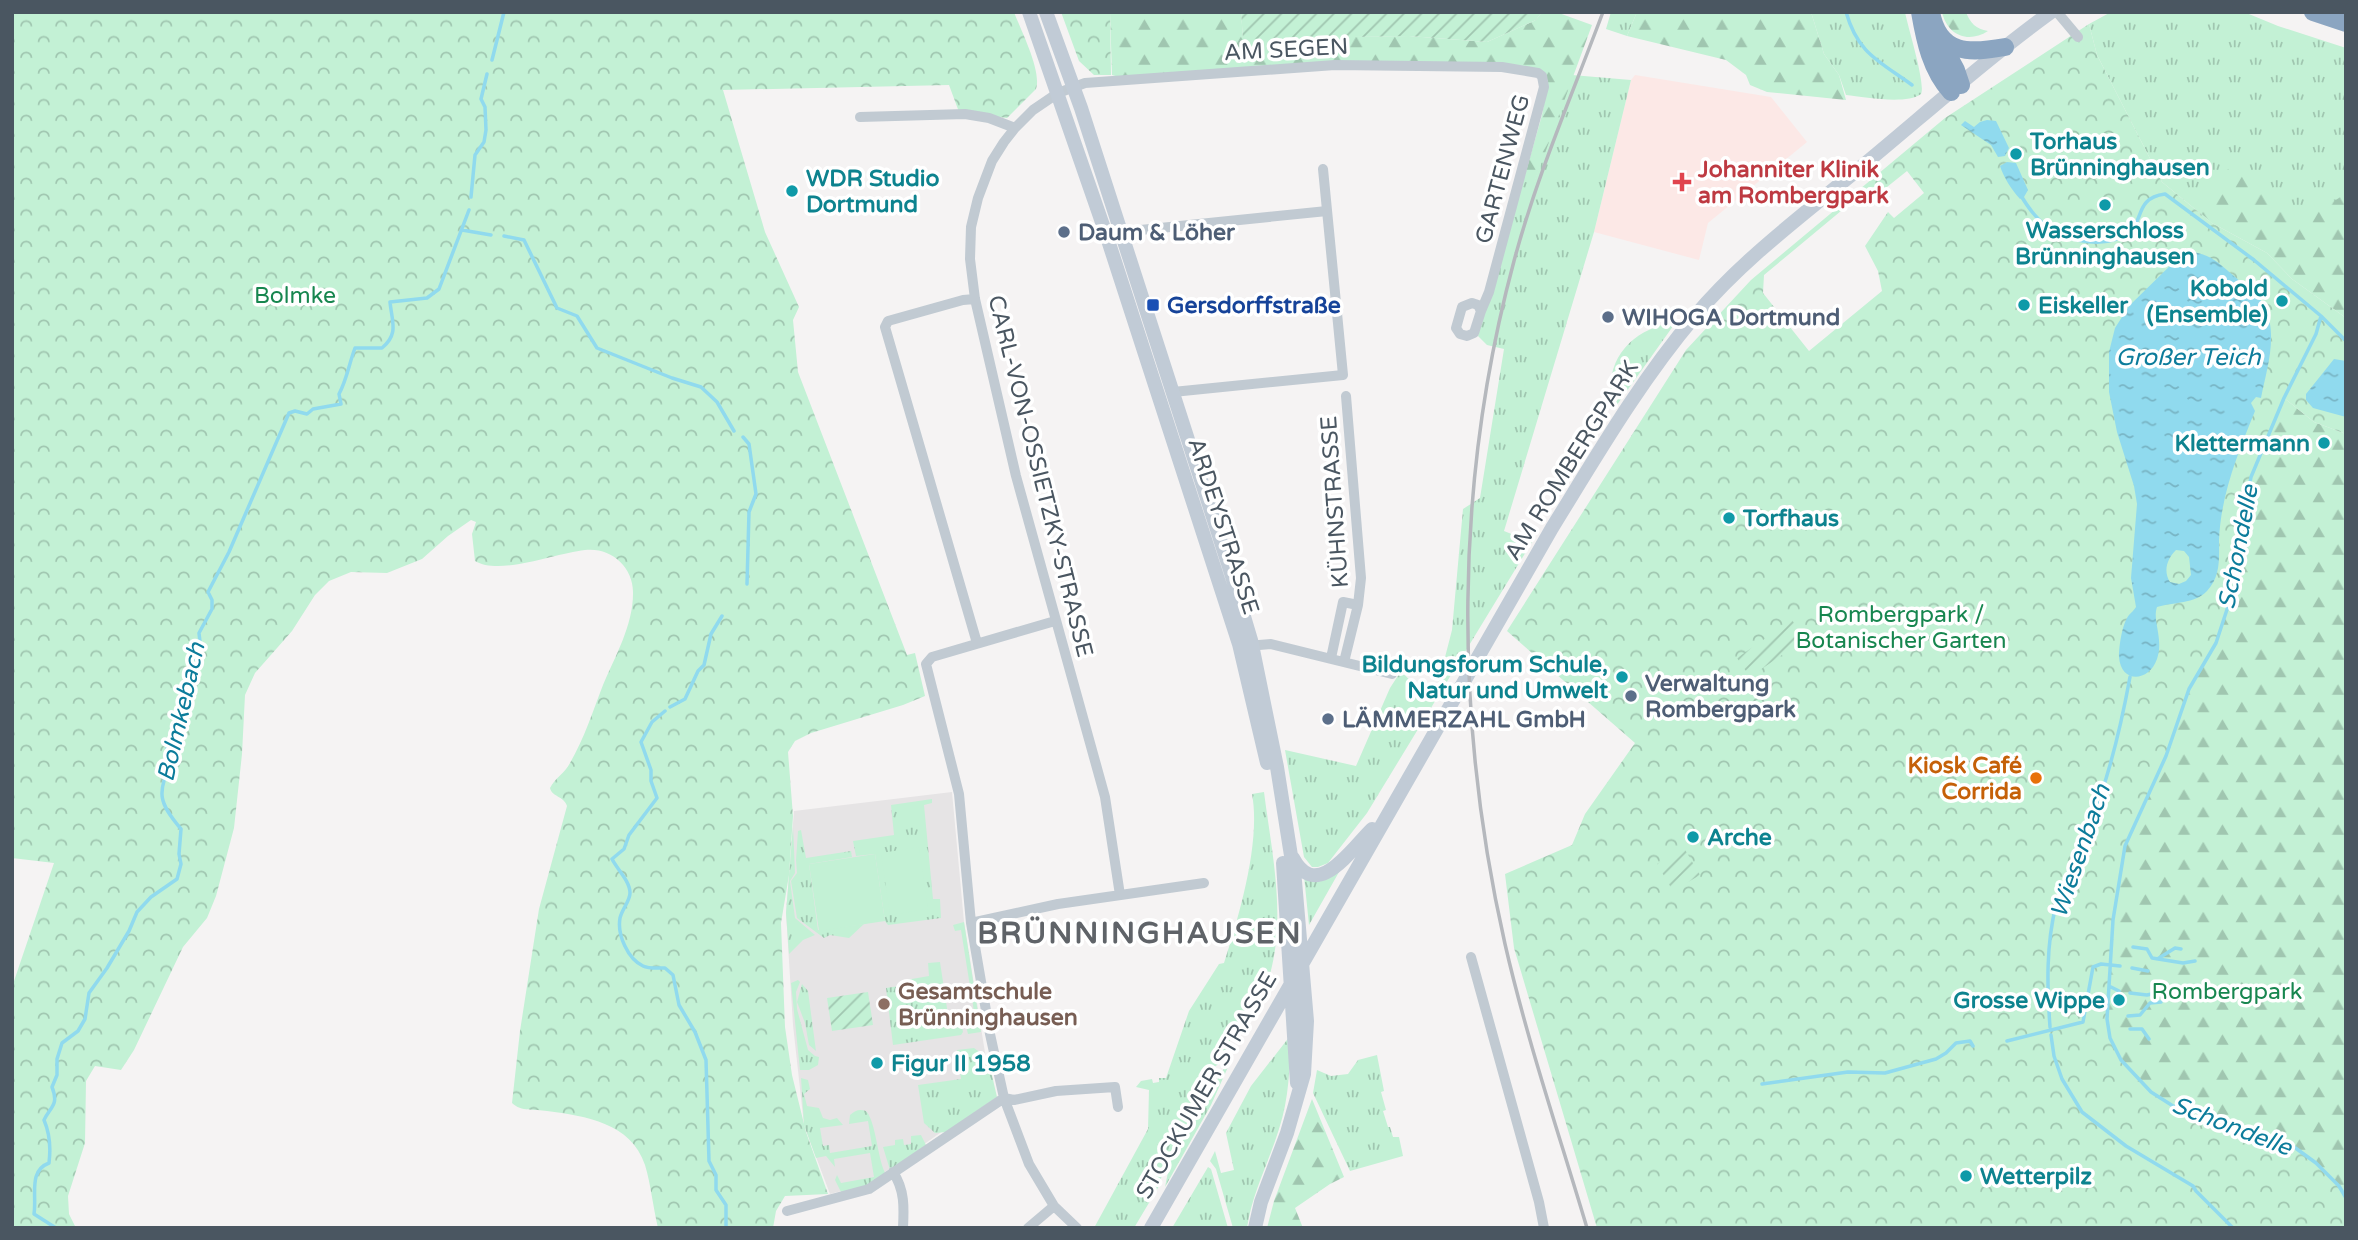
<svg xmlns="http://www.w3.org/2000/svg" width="2358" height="1240" viewBox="0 0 2358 1240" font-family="'Varela Round',sans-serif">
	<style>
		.education { fill: #e6e4e5 }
		.medical { fill: #fce8e6 }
		.grass { fill: url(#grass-tufts) }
		.forest { fill: url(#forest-firs) }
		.park { fill: url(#park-crowns); fill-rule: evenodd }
		.garden { fill: url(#garden-furrows) }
		.pitch { fill: #c3f1d5 }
		.water { fill: url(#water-ripples); fill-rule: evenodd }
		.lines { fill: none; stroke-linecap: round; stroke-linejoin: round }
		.stream { stroke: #90daee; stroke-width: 3.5 }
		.street { stroke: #c1cad2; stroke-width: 10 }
		.secondary { stroke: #c1cbd6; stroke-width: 14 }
		.highway { stroke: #8ba5c1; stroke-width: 18 }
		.rail { stroke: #b5b8bd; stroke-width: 3.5 }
		.culture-dot { fill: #0f9aa8; stroke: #fff; stroke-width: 2.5 }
		.health-dot { fill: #e0444e; stroke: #fff; stroke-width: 2.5 }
		.service-dot { fill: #5c6f8a; stroke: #fff; stroke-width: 2.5 }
		.transit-dot { fill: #1a4fb4; stroke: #fff; stroke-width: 2.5 }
		.food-dot { fill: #e8710a; stroke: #fff; stroke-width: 2.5 }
		.education-dot { fill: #8d6e63; stroke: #fff; stroke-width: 2.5 }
		.labels { text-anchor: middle; stroke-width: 7; stroke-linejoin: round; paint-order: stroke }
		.street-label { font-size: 23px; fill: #4a5661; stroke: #fff }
		.culture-label { font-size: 23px; font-weight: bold; fill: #0d838f; stroke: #fff; text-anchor: start }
		.health-label { font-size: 23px; font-weight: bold; fill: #be3a42; stroke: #fff; text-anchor: start }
		.service-label { font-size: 23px; font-weight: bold; fill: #4e5e75; stroke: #fff; text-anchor: start }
		.park-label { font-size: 23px; fill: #17864f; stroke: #fff }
		.transit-label { font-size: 23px; font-weight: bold; fill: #164399; stroke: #fff; text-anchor: start }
		.food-label { font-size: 23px; font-weight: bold; fill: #c56008; stroke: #fff; text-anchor: end }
		.education-label { font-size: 23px; font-weight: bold; fill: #785e54; stroke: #fff; text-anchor: start }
		.water-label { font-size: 24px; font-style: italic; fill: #0c7c9b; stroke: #fff }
		.district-label { font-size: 30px; font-weight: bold; letter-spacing: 2px; fill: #5f6368; stroke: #fff }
	</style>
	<defs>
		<pattern id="grass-tufts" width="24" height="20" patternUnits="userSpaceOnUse" patternTransform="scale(1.75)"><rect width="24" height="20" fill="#c3f1d5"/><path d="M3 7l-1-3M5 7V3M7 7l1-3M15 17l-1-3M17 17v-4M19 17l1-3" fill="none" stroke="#a0c6b0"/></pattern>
		<pattern id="forest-firs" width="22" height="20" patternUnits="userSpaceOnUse" patternTransform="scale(1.75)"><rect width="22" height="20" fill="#c3f1d5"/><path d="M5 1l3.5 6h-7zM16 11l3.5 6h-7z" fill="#a0c6b0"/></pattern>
		<pattern id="park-crowns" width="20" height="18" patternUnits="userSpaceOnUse" patternTransform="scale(1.75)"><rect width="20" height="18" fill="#c3f1d5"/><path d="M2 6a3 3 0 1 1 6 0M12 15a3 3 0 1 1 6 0" fill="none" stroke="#a0c6b0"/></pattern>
		<pattern id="garden-furrows" width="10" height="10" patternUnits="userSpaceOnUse" patternTransform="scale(1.75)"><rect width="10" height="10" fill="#c3f1d5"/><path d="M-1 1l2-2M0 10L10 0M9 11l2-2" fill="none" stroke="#a0c6b0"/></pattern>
		<pattern id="water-ripples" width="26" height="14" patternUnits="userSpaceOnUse" patternTransform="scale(1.75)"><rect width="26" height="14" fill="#90daee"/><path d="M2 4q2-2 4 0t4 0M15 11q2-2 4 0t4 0" fill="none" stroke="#78b4c4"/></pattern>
	</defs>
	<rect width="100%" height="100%" fill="#f5f3f3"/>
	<path class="education" d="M952,792l12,130 28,174 -124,88 -38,10 -26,-69 -11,-100 -7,-112 8,-102z"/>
	<path class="medical" d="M1635,75l136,22 36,45 -99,81 -9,37 -105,-28 37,-152z"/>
	<path class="grass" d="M1611,12h26l-10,24 -21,-7z
		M1811,12h94c3,16 21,72 16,82 -15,11 -57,3 -75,1l-7,-20 -15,-21z
		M2111,12h133l34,14 68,22v174l-28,24 -106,-23 -50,-41 -65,-127 -8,-31z
		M1572,75l59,5 -37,152 -90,299 28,11 -165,271 -39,50 -10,4h-6l-8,-10 -19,-107 71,16 34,-78 11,-17 21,22 12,7 18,-70 11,-121 17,-11 24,-149 -17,-4 -9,-9 31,-131 14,-23h11z
		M1676,322l-62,87c-14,-46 17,-81 62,-87z
		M1264,792c9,71 29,152 -9,218 -9,14 -10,19 -24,28l-9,23 -10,8 -8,27 -38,64 -7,26 -25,42h-40l54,-99 1,-39 -13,-3 5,-6 11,-2 1,4 6,-1v-4h7l23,-67 30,-47 5,-1c15,-47 37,-121 28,-169z
		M932,799v4l-8,2 9,94h7l1,19 -53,7 -3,-4 -10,-67 -19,2 -3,-15 41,-6 -3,-30z
		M793,826l2,47 -5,8 5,37 20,17 -12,5 -14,14 -3,-41z
		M801,830l5,28 45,-7 1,6 -43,7 9,66 46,-6 -15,14 -19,-3 -6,3 -27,-20 -6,-37 6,-8 -1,-13 2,-29z
		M1343,865l-34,60 -5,-49z
		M964,922l17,110 -13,2 -2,-8 10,-2 -15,-94 -6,1 -2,-6z
		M940,962l10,66 12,-1 1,5 -2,3 -68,10 -7,-57 20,-3v-5l23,-4 -1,-13z
		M798,980l2,2 -4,10 1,17 11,41 7,6 4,1 -1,8 -9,5h-9l-9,-87z
		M802,984l6,7 8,60 -7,-6 -4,-22 -8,-21z
		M1290,1036c0,32 -1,62 -11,93 -10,33 -27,64 -32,99h-14l-17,-59 -6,-8 5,-10 6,22 13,-3 -8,-37 25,-47z
		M974,1048l14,10 9,39 -51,35 -11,1 -11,-10 -6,-38 43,-6 -4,-29z
		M1377,1055l7,36 -3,1 5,18 -3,1 5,16h2l3,10h6l4,19 -53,15 -37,-78 4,-23 14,6 17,-2 10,-14z
		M1228,1067l-17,38 -46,82 5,-25 54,-94z
		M801,1078l7,2 2,9 -6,5 3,12 12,2 4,10 7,2 7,-2 6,7 -23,3 3,18 6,-1 1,8 42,-7 -4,-25 -19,3 1,-9c6,-5 9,-6 16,-4 10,11 11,45 19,62l-20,13 -24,6 -6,-12 2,-5 4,8 33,-6 -4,-24 -36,6 1,8 -9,-11 -10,2 -12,-33z
		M921,1135l5,10 -36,25 -7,-23 12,-2v-5l8,-1 1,6 7,-1v-8z
		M1208,1167l3,2 17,59h-56z"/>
	<path class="forest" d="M1110,12h131l2,26 166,-2 78,6 49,-22 6,-8h14l36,13 -58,158 -11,-1 19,-67 6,-34 -7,-11 -206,-9 -216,16 -7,-2z
		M1637,12h174l13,42 15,21 7,25 -79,-8 -17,-7 -4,-10 -20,-15 -99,-24z
		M1942,12h24c4,11 10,17 22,19 -20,13 -41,4 -46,-19z
		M2239,157l53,68 54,-31v124l-54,-39 -25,-26 -55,-30 -18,-16z
		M2284,398l30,24 32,12v764l-7,-12 -23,-23 -26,-19 -35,-11 -6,-4 -18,-4 -24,-11 -34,-8 -22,-14 -30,-32 -11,-22 -3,-19 6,-99 12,-74 40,-90 24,-67 27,-46 21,-64 4,-47 10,-55z
		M1312,1099l32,78 -14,7 -35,24 8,20h-36l7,-27z"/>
	<path class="park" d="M12,12h1002c7,19 28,59 22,77l-29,29 -48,-6 -10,-27 -226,5 42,142 34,75 -6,13 5,52 109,283 8,-2 10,43 -22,9 -92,28 -16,8 -7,11 5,64 -4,59 -8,48 4,104 7,48 14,57 22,62 -43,2 -9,15 -3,17h-115c-5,-21 -7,-43 -13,-63 -14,-42 -59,-49 -98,-54 -12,-2 -26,1 -35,-8l8,-72 19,-122 28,-103c-3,-10 -15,-9 -17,-18 5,-10 15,-15 20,-25 14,-24 23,-52 33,-78 12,-28 30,-60 30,-91 1,-27 -22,-47 -48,-44 -29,3 -85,26 -110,11l-3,-27 4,-12 -5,-2 -23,16 -26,23 -35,14 -36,-1 -22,9 -14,14 -23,36 -37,42 -10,22 -3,59 -8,74 -18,68 -9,22 -24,29 -49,103 -13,20 -26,-4 -9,15 -1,62 -17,53 1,18 7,14h-64v-241l42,-124 -42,-5z
		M1061,12h49l1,63h-17l-15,-14z
		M2089,24l8,31 65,127 50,41 55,30 25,26 54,39v116l-32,-12 -30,-24 -33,79 -10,55 -4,47 -21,64 -27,46 -24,67 -40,90 -9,50 -9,123 3,19 11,22 30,32 26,15 30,7 24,11 18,4 6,4 35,11 26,19 27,29 3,6v30h-749l-83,-280 -9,-74 67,-29 13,-31 50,-71 -128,-112 179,-281 65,-70 194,-162zM1907,171l17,22 -30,25 -6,-6 -23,34 13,25 4,20 -73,60 -46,-58 1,-18 101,-84 12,15 5,-4 -5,-7z"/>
	<path class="garden" d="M1241,12h301l-6,8 -49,22 -78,-6 -166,3z
		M1792,620l13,19 -55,38 -13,-19z
		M1684,848l16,27 -27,16 -16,-27z
		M868,992l5,33 -41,6 -5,-33z"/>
	<path class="pitch" d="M919,847l9,62 -38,6 -9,-62z
		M875,854l10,67 -66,10 -10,-67z"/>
	<path class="water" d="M1987,120l9,1 13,27 -4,8 -7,1 -7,-12 -30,-20 4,-4 9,6 6,-5z
		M2007,162l9,1 12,27 -4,7 -4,2c-9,-10 -16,-21 -20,-33z
		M2193,252c21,4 26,12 41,24 10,9 25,19 31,31 13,29 2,61 -4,91l-5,-1 -5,6 4,8c-17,42 -34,83 -36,129 0,18 2,36 -12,51 -12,13 -34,11 -50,16 -5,14 7,31 0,52 -8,23 -36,25 -38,-2 0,-11 3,-33 10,-42 2,-2 5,-5 7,-8l-5,-29 6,-74 -3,-18 -17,-54 -8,-40v-40l6,-24 14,-22 50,-49zM2176,550l8,1 5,6 2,18 -5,6 -7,3 -9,-2c-7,-11 -3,-23 6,-32z
		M2334,359l12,2v56l-33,-9 -7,-8v-6z"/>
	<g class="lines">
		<path class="stream" d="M1846,12c12,42 33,49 66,73
			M492,60l12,-48
			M2020,194c7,12 16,25 28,33 21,15 61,23 82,4 14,-11 5,-33 35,-37l89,66 67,56 -5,18 -32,64 -33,79 -10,55 -4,47 -21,64 -27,46 -23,67 -41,90 -12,74 -6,99 3,19 11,22 30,32 22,14 34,8 24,11 18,4 6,4 35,11 26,19 23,23 7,12
			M471,197l4,-42 9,-13 2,-12 -1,-23 -4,-8 6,-25
			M462,230l29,5
			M504,236l20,4 33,68 20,8 20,32 75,30 29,9 16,15 17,29
			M2321,316l25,25
			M743,437l6,7 7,50 -7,18 -2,72
			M670,707l15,-8 13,-28 6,-6 7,-31 11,-18
			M665,711l-13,11 -11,20 10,28v11l6,17 -28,37 -5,14 -12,10c5,10 18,22 18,34 0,8 -8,16 -10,25 -3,17 8,41 23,48 6,3 15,2 22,2l8,7 6,30 16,27 11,28 3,101 7,14v15l10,15v23
			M2133,947l14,2 5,9 31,5 12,-2
			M2159,958l16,-10 6,1
			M2132,968l16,3
			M2109,986l10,5
			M2130,993l17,2 14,-3
			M2128,1016l12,-1 10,-12 11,-1
			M2050,1027c-3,-41 -4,-82 6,-122 8,-29 24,-56 35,-84 19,-46 30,-95 39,-144
			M2130,1029h12l7,10
			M2051,1035l3,21 8,23 20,33 44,34 67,40 3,5 37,37
			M2007,1041l76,-19 10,-55 8,-3 19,2
			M1762,1084l86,-12 37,1 51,-14 10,-6 10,-10 14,-2 3,5
			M56,1228l-22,-14c3,-19 -6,-43 15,-51 2,-16 1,-29 -5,-43 7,-14 15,-15 8,-33l5,-12v-16l5,-16 16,-12 7,-12 4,-26 18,-25 22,-37 8,-19 14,-15 26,-18 4,-15 -2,-10 2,-25c-22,-26 -25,-36 -9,-68l-5,-8v-5l15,-21 3,-48 15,-37 -1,-9 13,-24v-9l-4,-8 21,-40 60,-139 6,-2 12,3 6,-5 28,-5 -2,-10c8,-15 10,-30 16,-46h27c17,-14 10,-26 8,-46l37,-4 12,-9 30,-79"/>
		<path class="street" d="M2057,12l21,25
			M860,117l105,-3 24,4 26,10
			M1121,232l206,-21
			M975,299l-12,1 -75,21 -3,6 92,316
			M1173,392l170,-17 -20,-206
			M1055,621l-123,36 -6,7 33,130 12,129 19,111 14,64 25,66 25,42 23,22
			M1247,646l24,-2 121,30
			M1331,658l12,-56 15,3
			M1344,662l14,-57 3,-27 -15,-182
			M1120,895l-15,-98 -89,-321 -41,-177 -5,-40 1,-32 7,-29 14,-37 12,-19 11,-14 18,-18 25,-17 27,-10 250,-18 167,2 36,6 4,3 2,11 -55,205 -8,19 -3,-6 -6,-2 -10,4 -6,21 4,6 7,2 7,-3 7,-22
			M971,923l87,-19 146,-21
			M1471,957l68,245 5,26
			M893,1172c12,18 11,36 10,56
			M787,1211l82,-22 135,-91 10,2 42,-9 59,-4 3,20
			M1028,1228l26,-22"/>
		<path class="secondary" d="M1029,12l77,222 133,410 28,119
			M1046,12l35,96 150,465 20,67 26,127 18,114 12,140 -3,53 -17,59 -26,69 -6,26
			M1293,858c24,45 59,-10 79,-29
			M1283,863l14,220
			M1151,1228l401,-700c45,-73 88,-147 143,-212 48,-57 109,-102 166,-149 63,-52 124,-107 190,-155"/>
		<path class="highway" d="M1920,12c5,29 11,58 31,80
			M1931,12c8,44 40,41 74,35
			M2313,12l33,11
			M1940,40l16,30 5,15"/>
		<path class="rail" d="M1587,1228c-28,-94 -60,-188 -82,-284 -51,-225 -51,-460 9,-683 23,-86 58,-166 89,-249"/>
	</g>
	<g class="culture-dot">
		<circle cx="2016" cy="154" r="7"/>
		<circle cx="792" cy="191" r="7"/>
		<circle cx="2105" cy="205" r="7"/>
		<circle cx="2282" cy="301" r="7"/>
		<circle cx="2024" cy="305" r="7"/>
		<circle cx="2324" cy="443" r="7"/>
		<circle cx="1729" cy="518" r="7"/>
		<circle cx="1622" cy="677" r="7"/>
		<circle cx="1693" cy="837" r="7"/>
		<circle cx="2119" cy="1000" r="7"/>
		<circle cx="877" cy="1063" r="7"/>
		<circle cx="1966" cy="1176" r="7"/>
	</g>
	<path class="health-dot" d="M1678.5 171.5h7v7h7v7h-7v7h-7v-7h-7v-7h7z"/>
	<g class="service-dot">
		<circle cx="1064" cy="232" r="7"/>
		<circle cx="1608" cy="317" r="7"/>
		<circle cx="1631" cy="696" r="7"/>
		<circle cx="1328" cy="719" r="7"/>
	</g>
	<rect class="transit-dot" x="1146" y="298" width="14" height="14" rx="3.5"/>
	<circle class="food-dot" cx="2036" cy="778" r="7"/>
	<circle class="education-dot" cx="884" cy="1004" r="7"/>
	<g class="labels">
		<g class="street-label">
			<text transform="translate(1286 49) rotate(-3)" y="8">AM SEGEN</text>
			<text transform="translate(1502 169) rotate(-75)" y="8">GARTENWEG</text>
			<text transform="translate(1571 460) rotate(-58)" y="8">AM ROMBERGPARK</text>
			<text transform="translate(1041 476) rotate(76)" y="8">CARL-VON-OSSIETZKY-STRASSE</text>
			<text transform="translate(1334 502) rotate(-94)" y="8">KÜHNSTRASSE</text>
			<text transform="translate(1224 526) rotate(72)" y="8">ARDEYSTRASSE</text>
			<text transform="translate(1206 1085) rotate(-60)" y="8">STOCKUMER STRASSE</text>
		</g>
		<g class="culture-label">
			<text x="2030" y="149">Torhaus<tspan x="2030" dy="26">Brünninghausen</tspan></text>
			<text x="806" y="186">WDR Studio<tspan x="806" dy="26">Dortmund</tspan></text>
			<text x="2105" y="238" text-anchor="middle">Wasserschloss<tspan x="2105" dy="26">Brünninghausen</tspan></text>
			<text x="2268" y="296" text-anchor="end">Kobold<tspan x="2268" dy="26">(Ensemble)</tspan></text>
			<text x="2038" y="313">Eiskeller</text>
			<text x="2310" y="451" text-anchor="end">Klettermann</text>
			<text x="1743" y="526">Torfhaus</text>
			<text x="1608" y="672" text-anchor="end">Bildungsforum Schule,<tspan x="1608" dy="26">Natur und Umwelt</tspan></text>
			<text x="1707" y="845">Arche</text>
			<text x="2105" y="1008" text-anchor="end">Grosse Wippe</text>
			<text x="891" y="1071">Figur II 1958</text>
			<text x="1980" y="1184">Wetterpilz</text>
		</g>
		<g class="health-label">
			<text x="1698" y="177">Johanniter Klinik<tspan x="1698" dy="26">am Rombergpark</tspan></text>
		</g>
		<g class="service-label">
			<text x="1078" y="240">Daum &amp; Löher</text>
			<text x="1622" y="325">WIHOGA Dortmund</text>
			<text x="1645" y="691">Verwaltung<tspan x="1645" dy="26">Rombergpark</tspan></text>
			<text x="1342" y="727">LÄMMERZAHL GmbH</text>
		</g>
		<g class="park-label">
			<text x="295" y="303">Bolmke</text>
			<text x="1901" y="622">Rombergpark /<tspan x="1901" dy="26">Botanischer Garten</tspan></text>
			<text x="2227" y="999">Rombergpark</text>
		</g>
		<g class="transit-label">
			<text x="1167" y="313">Gersdorffstraße</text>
		</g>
		<g class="food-label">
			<text x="2022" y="773">Kiosk Café<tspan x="2022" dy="26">Corrida</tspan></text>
		</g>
		<g class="education-label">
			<text x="898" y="999">Gesamtschule<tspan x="898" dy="26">Brünninghausen</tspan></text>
		</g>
		<g class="water-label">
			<text x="2188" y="365">Großer Teich</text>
			<text transform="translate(2238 547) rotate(-79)" y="8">Schondelle</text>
			<text transform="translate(181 712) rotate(-77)" y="8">Bolmkebach</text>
			<text transform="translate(2080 851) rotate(-71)" y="8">Wiesenbach</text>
			<text transform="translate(2232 1126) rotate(21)" y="8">Schondelle</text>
		</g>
		<g class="district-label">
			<text x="1140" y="943">BRÜNNINGHAUSEN</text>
		</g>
	</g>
	<rect width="2358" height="1240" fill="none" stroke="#4a5661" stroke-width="28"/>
</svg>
